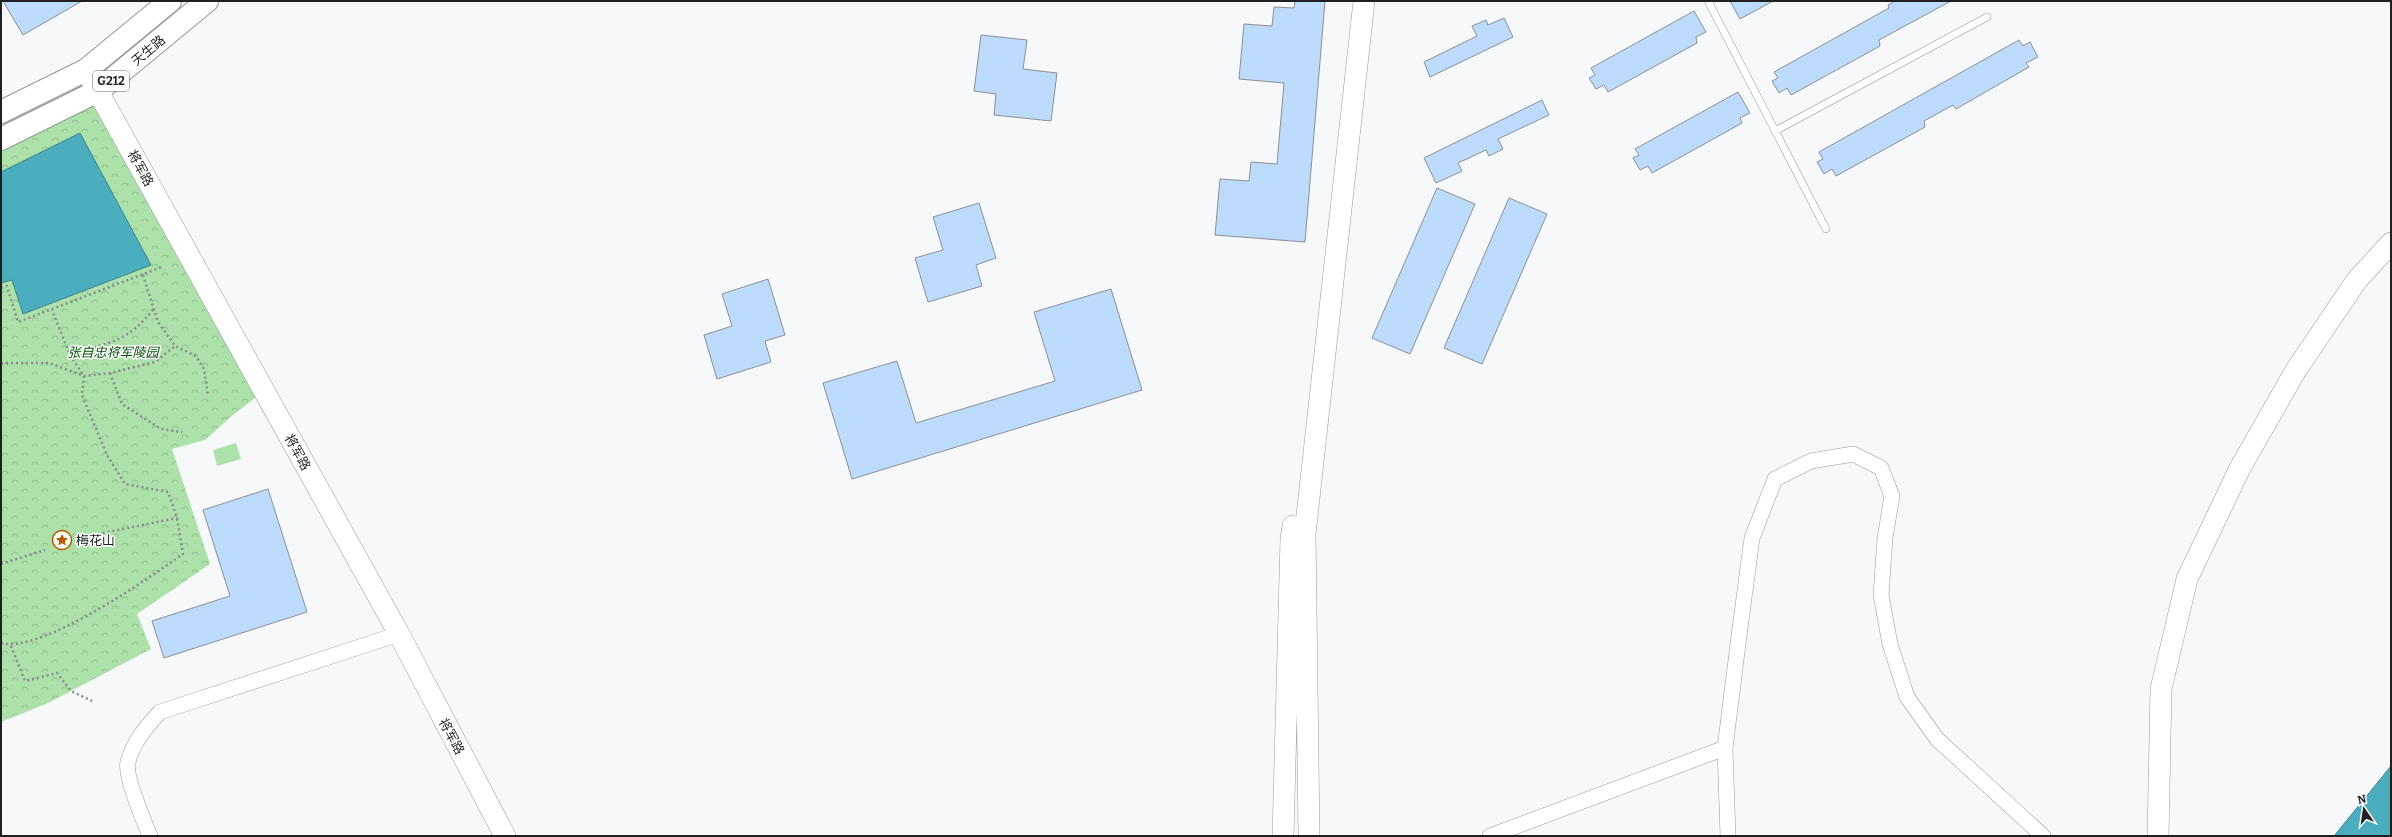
<svg xmlns="http://www.w3.org/2000/svg" width="2392" height="837" viewBox="0 0 2392 837" font-family="Bitter,'Noto Sans SC',serif">
	<style>
		.grass { fill: #ace1a9 }
		.forest { fill: url(#forest-crowns) }
		.water { fill: #4aaebe; stroke: #3d838f }
		.building { fill: #bddcfd; stroke: #8e8f90 }
		.lines { fill: none; stroke-linecap: round; stroke-linejoin: round }
		.lane-casing { stroke: #98999a; stroke-width: 8 }
		.street-casing { stroke: #98999a; stroke-width: 16 }
		.secondary-casing { stroke: #98999a; stroke-width: 22 }
		.highway-casing { stroke: #98999a; stroke-width: 24 }
		.path { stroke: #8a8b8c; stroke-width: 2.5; stroke-dasharray: 2 3; stroke-linecap: butt }
		.lane { stroke: #fff; stroke-width: 7 }
		.street { stroke: #fff; stroke-width: 15 }
		.secondary { stroke: #fff; stroke-width: 21 }
		.highway { stroke: #fff; stroke-width: 22 }
		.labels { text-anchor: middle; stroke-width: 3; stroke-linejoin: round; paint-order: stroke }
		.shield { fill: #fff; stroke: #626363; stroke-width: 1 }
		.shield-label { font-size: 12px; font-weight: bold; fill: #1f2020 }
		.street-label { font-size: 13px; fill: #1f2020; stroke: #fff }
		.park-label { font-size: 13px; font-style: italic; fill: #005005; stroke: #fff }
		.poi-label { font-size: 13px; fill: #1f2020; stroke: #fff; text-anchor: start }
	</style>
	<defs>
		<pattern id="forest-crowns" width="20" height="18" patternUnits="userSpaceOnUse"><rect width="20" height="18" fill="#ace1a9"/><path d="M2 6a3 3 0 1 1 6 0M12 15a3 3 0 1 1 6 0" fill="none" stroke="#94c191"/></pattern>
	</defs>
	<rect width="100%" height="100%" fill="#f7f8fa"/>
	<path class="grass" d="M236,443l5,16 -24,7 -4,-16z"/>
	<path class="forest" d="M98,91l166,300 -31,24 -28,25 -33,9 38,115 -73,50 14,35 -103,54 -47,19v-581z"/>
	<path class="water" d="M80,133l71,132 -128,49 -11,-34 -11,3v-111z
		M2391,766v70h-57z"/>
	<path class="building" d="M3,1h79l-59,34z
		M1295,1h30l-20,241 -90,-7 5,-56 29,2 2,-19 26,2 7,-81 -45,-4 5,-55 28,2 2,-19 20,1z
		M1730,1h43l-33,18z
		M1895,1h56l-72,39 1,6 -89,49 -4,-7 -8,5 -7,-12 6,-3 -4,-6 115,-64 -1,-3z
		M1694,11l12,21 -10,5 1,6 -89,49 -4,-7 -8,4 -7,-11 6,-3 -4,-7z
		M1504,18l9,19 -83,40 -6,-15 53,-26 -5,-10 14,-6 2,5z
		M981,35l46,5 -4,29 34,4 -6,48 -57,-6 2,-21 -22,-3z
		M2019,40l4,6 7,-4 8,15 -12,6 3,4 -73,42 -3,-4 -29,16 1,6 -89,49 -4,-7 -8,5 -7,-12 6,-3 -4,-7z
		M1738,92l12,21 -10,5 2,5 -90,50 -4,-7 -8,4 -7,-12 6,-3 -4,-6z
		M1542,100l7,15 -51,24 5,10 -14,7 -3,-6 -28,13 4,8 -26,12 -12,-25z
		M1437,188l38,16 -65,150 -38,-16z
		M1509,198l38,16 -65,150 -38,-16z
		M979,203l17,55 -20,7 6,21 -54,16 -13,-44 28,-8 -10,-33z
		M768,279l17,56 -20,6 6,21 -54,17 -13,-44 28,-9 -10,-32z
		M1111,289l31,101 -290,89 -29,-96 74,-22 19,62 139,-42 -21,-69z
		M268,489l39,123 -143,46 -12,-37 78,-25 -27,-86z"/>
	<g class="lines">
		<g class="lane-casing">
			<path id="lane" d="M1708,1l118,228
				M1775,131l212,-114"/>
		</g>
		<g class="street-casing">
			<path id="street" d="M150,836c-6,-15 -26,-61 -22,-74 5,-20 19,-36 32,-50l239,-78
				M1490,836l235,-88
				M1728,836l-3,-88 15,-120 12,-90 23,-59 36,-18 42,-7 28,14 11,28 -7,42 -4,57 9,49 17,53 30,42 106,97"/>
		</g>
		<g class="secondary-casing">
			<path id="secondary" d="M86,70l313,564 106,202
				M1283,836l8,-297 2,-13
				M1309,836l-4,-302 59,-533
				M2158,836l3,-147 26,-110 53,-111 56,-98 61,-90 34,-37"/>
		</g>
		<g class="highway-casing">
			<path id="highway" d="M1,112l85,-42 84,-69
				M1,139l97,-48 109,-90"/>
		</g>
		<path class="path" d="M143,275l15,47 17,24 21,10 8,13 4,27
			M1,288l6,-2 11,36 144,-55
			M70,355c40,-14 57,-11 85,-48
			M1,363h48l35,13 26,-3 45,-11 20,-16
			M110,373l12,31 39,25 21,3
			M83,537l94,-19
			M1,564l44,-14
			M1,643c40,11 148,-65 182,-89l-6,-36 -9,-26 -43,-8 -18,-29 -25,-60 2,-19 -14,-21 -18,-45
			M11,646l14,35 32,-8 14,18 21,10"/>
		<use href="#lane" class="lane"/>
		<use href="#street" class="street"/>
		<use href="#secondary" class="secondary"/>
		<use href="#highway" class="highway"/>
	</g>
	<defs>
		<g id="sight-ring" transform="scale(1)"><circle r="9.5" fill="#fff" stroke="#b65b00" stroke-width="1.5"/><path d="M0-6L1.8-2.2L6-1.7L2.9 1.2L3.7 5.4L0 3.3L-3.7 5.4L-2.9 1.2L-6-1.7L-1.8-2.2Z" fill="#b65b00"/></g>
	</defs>
	<g fill-rule="evenodd">
		<use href="#sight-ring" x="62" y="540"/>
	</g>
	<g class="labels">
		<rect class="shield" x="93" y="71" width="36" height="20" rx="3"/>
		<g class="shield-label">
			<text x="111" y="85">G212</text>
		</g>
		<g class="street-label">
			<text transform="translate(148 50) rotate(-40)" y="5">天生路</text>
			<text transform="translate(141 168) rotate(61)" y="5">将军路</text>
			<text transform="translate(298 452) rotate(61)" y="5">将军路</text>
			<text transform="translate(452 736) rotate(62)" y="5">将军路</text>
		</g>
		<g class="park-label">
			<text x="113" y="357">张自忠将军陵园</text>
		</g>
		<g class="poi-label">
			<text x="76" y="545">梅花山</text>
		</g>
	</g>
	<rect width="2392" height="837" fill="none" stroke="#1f2020" stroke-width="4"/>
	<g transform="translate(2364 809) rotate(347)" stroke="#ffffff" stroke-width="3" paint-order="stroke">
	<path d="M0-3L7 15L0 10L-7 15Z" fill="#1f2020"/>
	<text y="-6" font-size="11" font-weight="bold" text-anchor="middle" fill="#1f2020">N</text>
	</g>
</svg>
